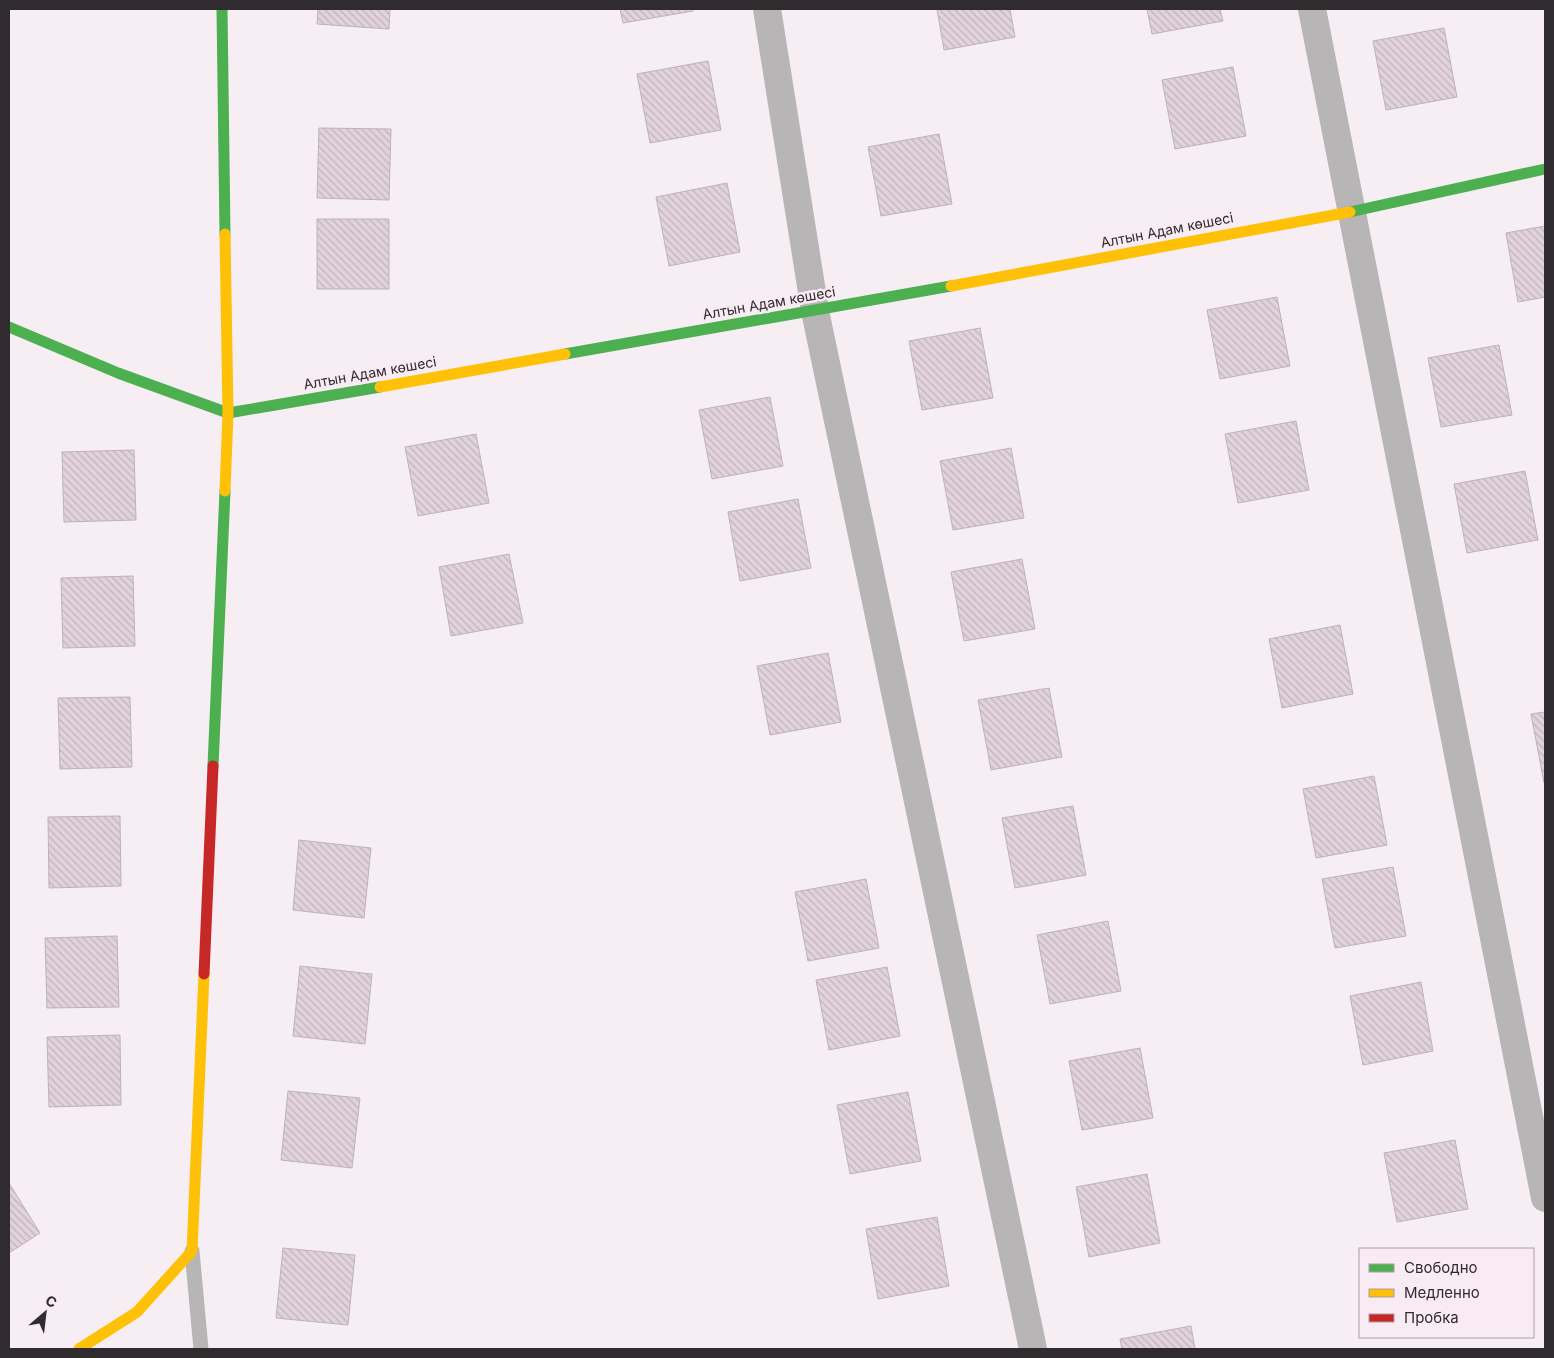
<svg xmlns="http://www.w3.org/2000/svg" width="1554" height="1358" viewBox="0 0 1554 1358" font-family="Inter,sans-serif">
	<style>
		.building { fill: url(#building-back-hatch); stroke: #bab4b8 }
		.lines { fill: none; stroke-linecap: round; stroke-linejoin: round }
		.lane { stroke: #b8b5b7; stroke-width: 15 }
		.street { stroke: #b8b5b7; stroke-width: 28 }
		.fast { stroke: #4caf50; stroke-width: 11 }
		.slow { stroke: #ffc107; stroke-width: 11 }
		.jam { stroke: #c62828; stroke-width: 11 }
		.labels { text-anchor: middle; stroke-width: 5; stroke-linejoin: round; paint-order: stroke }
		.street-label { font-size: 14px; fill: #302b2e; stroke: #f9ebf4 }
	</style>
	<defs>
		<pattern id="building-back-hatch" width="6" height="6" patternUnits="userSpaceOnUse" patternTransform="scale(1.25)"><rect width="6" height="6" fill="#e1d2db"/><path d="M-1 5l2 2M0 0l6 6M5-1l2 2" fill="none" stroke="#c1b4bc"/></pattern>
	</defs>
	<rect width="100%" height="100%" fill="#f6eef3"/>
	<path class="building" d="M318,9h72l-1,20 -72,-5z
		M620,9h73v2l-70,12z
		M937,9h73l5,28 -71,13z
		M1147,9h73l3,12 -71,13z
		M1444,28l13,69 -71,13 -13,-69z
		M708,61l13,69 -71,13 -13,-69z
		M1233,67l13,69 -71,13 -13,-69z
		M319,128l72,1 -2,71 -72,-2z
		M939,134l13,70 -71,12 -13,-69z
		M727,183l13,69 -71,14 -13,-69z
		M317,219h72v70h-72z
		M1545,226v71l-27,5 -12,-69z
		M1277,297l13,69 -70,13 -13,-69z
		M980,328l13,70 -71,12 -13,-69z
		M1499,345l13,70 -71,12 -13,-69z
		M770,397l13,69 -71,13 -13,-69z
		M1296,421l13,69 -71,13 -13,-69z
		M476,434l13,69 -71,13 -13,-69z
		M1011,448l13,70 -71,12 -13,-69z
		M134,450l2,70 -72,2 -2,-70z
		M1525,471l13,69 -71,13 -13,-69z
		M798,499l13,69 -71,13 -12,-69z
		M509,554l14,69 -72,13 -12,-69z
		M1022,559l13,70 -71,12 -13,-69z
		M133,576l2,70 -72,2 -2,-70z
		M1340,625l13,69 -71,14 -13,-69z
		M828,653l13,69 -71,13 -13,-69z
		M1049,688l13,69 -71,13 -13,-70z
		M130,697l2,70 -72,2 -2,-71z
		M1545,712v71h-1l-13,-69z
		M1374,776l13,69 -71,13 -13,-69z
		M1073,806l13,69 -71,13 -13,-70z
		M120,816l1,70 -72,2 -1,-71z
		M299,840l72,8 -7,70 -71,-8z
		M1393,867l13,69 -71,12 -13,-69z
		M866,879l13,69 -71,13 -13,-69z
		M1108,921l13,70 -71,13 -13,-69z
		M117,936l2,71 -72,1 -2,-70z
		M300,966l72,8 -7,70 -72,-8z
		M887,967l13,69 -71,14 -13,-70z
		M1421,982l12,69 -70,14 -13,-69z
		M120,1035l1,70 -72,2 -2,-70z
		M1140,1048l13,70 -71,12 -13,-69z
		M288,1091l72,7 -8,70 -71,-8z
		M908,1092l13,69 -71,13 -13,-69z
		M1455,1140l13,69 -71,13 -13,-69z
		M1147,1174l13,69 -71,14 -13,-70z
		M9,1183l31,50 -31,20z
		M937,1217l12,69 -71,13 -12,-70z
		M283,1248l72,7 -7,70 -72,-7z
		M1191,1326l4,23h-73l-2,-10z"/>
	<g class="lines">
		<path class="lane" d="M192,1251l9,98"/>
		<path class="street" d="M767,9l48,302 218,1038
			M1312,9l233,1189"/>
		<path class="fast" d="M222,9l3,225
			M1350,212l195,-43
			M9,327l109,46 110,40 152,-26
			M565,354l386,-68
			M213,766l12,-275"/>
		<path class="slow" d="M951,286l399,-74
			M380,387l185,-33
			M225,491l3,-78 -3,-179
			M79,1349l58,-37 55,-61 12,-277"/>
		<path class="jam" d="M204,974l9,-208"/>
	</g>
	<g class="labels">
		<g class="street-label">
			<text transform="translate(1167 230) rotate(-11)" y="5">Алтын Адам көшесі</text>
			<text transform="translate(769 303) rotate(-10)" y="5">Алтын Адам көшесі</text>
			<text transform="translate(370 373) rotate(-10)" y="5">Алтын Адам көшесі</text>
		</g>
	</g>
	<rect width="1554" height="1358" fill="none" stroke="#302b2e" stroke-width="20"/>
	<rect x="1359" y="1248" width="175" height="90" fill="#f9ebf4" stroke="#a99ea5"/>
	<rect x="1369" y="1264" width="25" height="8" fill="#4caf50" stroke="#a99ea5"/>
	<text x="1404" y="1273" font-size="15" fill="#302b2e">Свободно</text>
	<rect x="1369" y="1289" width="25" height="8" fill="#ffc107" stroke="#a99ea5"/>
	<text x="1404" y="1298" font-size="15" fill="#302b2e">Медленно</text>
	<rect x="1369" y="1314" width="25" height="8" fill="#c62828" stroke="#a99ea5"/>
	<text x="1404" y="1323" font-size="15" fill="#302b2e">Пробка</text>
	<g transform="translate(45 1313) rotate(28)" stroke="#f9ebf4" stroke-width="4" paint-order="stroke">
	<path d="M0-4L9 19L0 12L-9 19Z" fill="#302b2e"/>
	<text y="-8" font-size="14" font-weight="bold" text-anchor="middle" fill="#302b2e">С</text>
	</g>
</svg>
